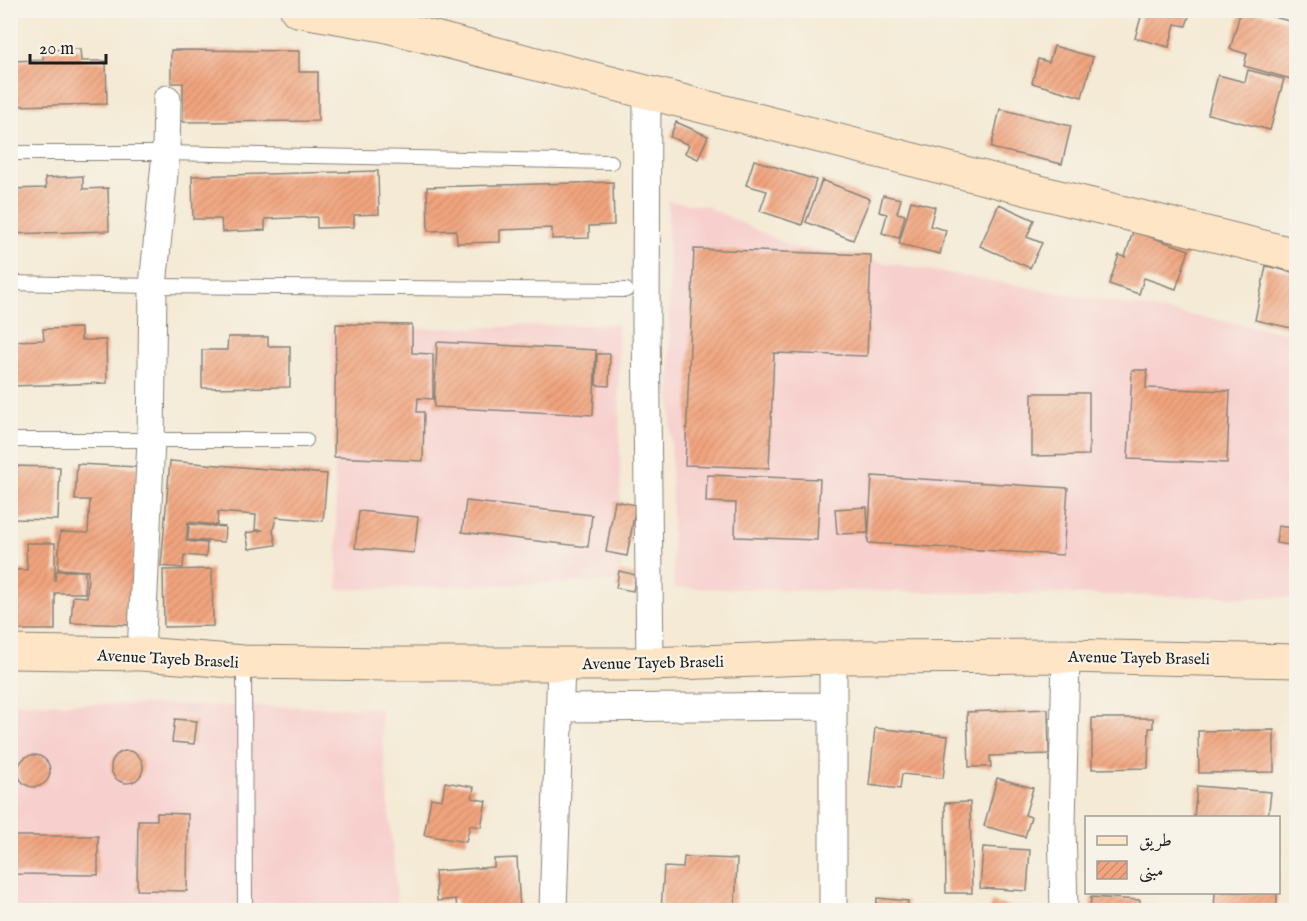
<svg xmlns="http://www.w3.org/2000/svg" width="1307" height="921" viewBox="0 0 1307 921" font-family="'IM FELL English',Amiri,serif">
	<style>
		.built { fill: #f7d0ce }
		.building { fill: url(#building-hatch) }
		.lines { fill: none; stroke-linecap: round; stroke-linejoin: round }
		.lane-casing { stroke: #888378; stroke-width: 16 }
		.street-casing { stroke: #888378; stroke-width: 29 }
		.secondary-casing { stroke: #888378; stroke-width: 35 }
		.lane { stroke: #fff; stroke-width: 14 }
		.street { stroke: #fff; stroke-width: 27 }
		.secondary { stroke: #fee5c5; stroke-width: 33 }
		.labels { text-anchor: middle; stroke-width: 4.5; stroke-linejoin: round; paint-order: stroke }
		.street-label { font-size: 16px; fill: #1c1c1c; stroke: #f7f3e8 }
	</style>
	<defs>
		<pattern id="building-hatch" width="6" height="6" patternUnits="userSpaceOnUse" patternTransform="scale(1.5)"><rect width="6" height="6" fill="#f1a47e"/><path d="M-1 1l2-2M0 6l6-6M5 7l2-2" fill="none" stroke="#ce8d6c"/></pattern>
	</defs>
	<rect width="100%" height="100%" fill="#f7f3e8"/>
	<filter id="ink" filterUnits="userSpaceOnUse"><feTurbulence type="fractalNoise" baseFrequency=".0167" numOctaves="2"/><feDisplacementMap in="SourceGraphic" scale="12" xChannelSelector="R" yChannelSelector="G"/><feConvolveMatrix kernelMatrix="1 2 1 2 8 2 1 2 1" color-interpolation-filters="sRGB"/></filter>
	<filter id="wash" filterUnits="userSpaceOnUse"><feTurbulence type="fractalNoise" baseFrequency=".008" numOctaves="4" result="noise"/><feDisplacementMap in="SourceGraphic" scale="24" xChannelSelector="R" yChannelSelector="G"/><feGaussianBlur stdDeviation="1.35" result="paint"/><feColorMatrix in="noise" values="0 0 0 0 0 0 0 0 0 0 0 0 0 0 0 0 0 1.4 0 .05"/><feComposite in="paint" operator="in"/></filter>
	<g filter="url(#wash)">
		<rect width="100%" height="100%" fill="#f4ead5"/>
		<path class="built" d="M668,201l38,5 84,40 506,88v264l-623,-10z
			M618,324l4,257 -284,9 -7,-259z
			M11,703l369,5 18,202h-387z"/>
		<g id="blocks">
			<path class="building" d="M1143,10h48l-5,16 -11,-2 -6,23 -34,-9z
				M1241,10h8l47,13v37l-5,19 -47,-13 3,-12 -17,-5z
				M1054,46l39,11 -11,40 -50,-14 6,-24 11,3z
				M80,49l1,12h25l1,43 -97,2v-45l33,-1v-10z
				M171,50l128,1v21h19v49l-135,1v-39h-12z
				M1248,70l36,9 -14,51 -62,-16 10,-39 27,7z
				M1000,109l71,17 -9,38 -71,-16z
				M676,122l32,14 -10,23 -13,-6 4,-8 -19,-8z
				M754,160l62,20 -14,45 -42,-14 7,-20 -21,-6z
				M378,171l1,43 -25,1v12l-37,1v-11l-52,2v11l-43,2 -1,-13h-28l-1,-43z
				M83,176v13l25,-1 1,43 -99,3v-45l36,-1 -1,-10z
				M822,180l48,19 -17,41 -47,-18z
				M613,182l1,43 -25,1v12l-37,1v-11l-52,2v12l-43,1 -1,-13 -28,1 -1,-44z
				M883,195l18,4 -4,14 8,2 -6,23 -17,-5 5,-19 -8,-2z
				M911,201l24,6 -5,19 16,4 -6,24 -41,-10z
				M999,204l35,16 -7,17 15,6 -12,25 -50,-22z
				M1133,231l56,19 -13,39 -32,-11 -5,16 -30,-10 10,-29 6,2z
				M694,249l177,6 -4,101 -93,-3 -5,115 -84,-3z
				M1266,266l30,7v56l-41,-9z
				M336,324l76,1v28l21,1v45l-15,-1 -1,14h7l-1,49 -89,-4z
				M81,328v12h25l1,43 -97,3v-45l34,-1 -1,-11z
				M228,337h40v9h22v41l-88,1v-38h25z
				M437,342l159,8 -3,65 -159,-8z
				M597,354h13l-1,32 -13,-1z
				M1132,370h15l-1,18 84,3 -3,72 -99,-4z
				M1032,393h57v62l-57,1z
				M170,461l157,13 -4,47 -47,-4 -3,14 3,14 -27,4 -3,-16 17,-3h-8l1,-15 -38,-3 -1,13 -29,-3 -2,19 21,2 -1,14 -22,-2 -1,13 -22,-2z
				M77,464l61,3 -7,158 -60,-2 2,-27 14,1 1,-26 -30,-2 2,-37 28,1 2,-33h-15z
				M10,466l50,1 -2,53 -48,-1z
				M707,475l113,4 -3,61 -82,-3 1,-34 -30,-1z
				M872,476l196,12 -5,67 -195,-12z
				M466,501l126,14 -4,32 -126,-15z
				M615,501l21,4 -9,51 -21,-4z
				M867,507l1,26 -31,1 -2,-25z
				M359,511l59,6 -4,36 -59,-5z
				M189,524l36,3 -1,15 -36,-2z
				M1278,526l14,2 -3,17 -13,-2z
				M26,543h29v38l1,-10h29v22h-30v37h-45v-60h17z
				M212,569l1,57 -49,1 -1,-57z
				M619,571l17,4 -3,16 -17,-3z
				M1048,709l1,45 -59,2 1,11h-22l-2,-55z
				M1092,718h61v10h-4l-1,40 -56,1z
				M175,719l22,2 -3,23 -22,-2z
				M875,728l73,8 -5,42 -41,-4 -2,15 -31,-4z
				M1274,730v42l-75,1 -1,-42z
				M111 767a16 16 0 1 1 32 0a16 16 0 1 1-32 0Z
				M18 771a16 16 0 1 1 32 0a16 16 0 1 1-32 0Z
				M997,778l36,10 -8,27 6,2 -6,20 -41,-11z
				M445,782l29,5 -2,11 14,3 -5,26 -11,-2 -4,17 -42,-7 7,-37 11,2z
				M1197,786l74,6 -3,26h-74z
				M970,802l2,91h-26l-1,-90z
				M157,813l31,1 -1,77 -50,-1 1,-70h19z
				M10,836h88v39l-88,-1z
				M983,847l47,3 -3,41 -47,-3z
				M684,857l53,2 -2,48h3l-1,3h-76l3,-43 19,1z
				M517,858l3,52h-63l-1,-11 -19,2 -2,-30 59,-4v-8z
				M1215,892h62v13h-27v5h-36z
				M1091,897l49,3v10h-50z
				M877,898l31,3 -1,9h-31z
				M991,902l33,8h-35z"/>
		</g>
	</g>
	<g filter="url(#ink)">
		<use href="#blocks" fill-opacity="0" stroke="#888378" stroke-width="1.5"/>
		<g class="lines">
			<g class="lane-casing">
				<path id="lane" d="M10,153h156l445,9
					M10,283l143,3 473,4
					M10,440h296
					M244,662l1,248"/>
			</g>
			<g class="street-casing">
				<path id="street" d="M647,91l-1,232 4,341
					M141,654l10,-214 2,-154 13,-133 1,-54
					M833,657v253
					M560,708l273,-2
					M553,910l8,-246
					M1064,910l-2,-85 4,-169"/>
			</g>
			<g class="secondary-casing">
				<path id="secondary" d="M297,10l86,15 688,175 225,55
					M10,652l131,2 103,8 138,2h268l183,-7 233,-1 230,5"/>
			</g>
			<use href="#lane" class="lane"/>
			<use href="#street" class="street"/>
			<use href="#secondary" class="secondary"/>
		</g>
	</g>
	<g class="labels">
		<g class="street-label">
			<text transform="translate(1139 657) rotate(1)" y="6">Avenue Tayeb Braseli</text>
			<text transform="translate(168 658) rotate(3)" y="6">Avenue Tayeb Braseli</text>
			<text transform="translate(653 662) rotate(-1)" y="6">Avenue Tayeb Braseli</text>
		</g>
	</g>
	<rect width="1307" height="921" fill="none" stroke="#f7f3e8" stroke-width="36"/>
	<rect x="1085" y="816" width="195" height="78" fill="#f7f3e8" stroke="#9f9d96" stroke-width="1.5"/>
	<rect x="1097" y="836" width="30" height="9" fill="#fee5c5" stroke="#9f9d96" stroke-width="1.5"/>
	<text x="1139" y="846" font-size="18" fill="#1c1c1c">طريق</text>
	<rect x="1097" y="861" width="30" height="18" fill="url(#building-hatch)" stroke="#9f9d96" stroke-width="1.5"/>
	<text x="1139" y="876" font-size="18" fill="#1c1c1c">مبنى</text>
	<path d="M30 54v9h76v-9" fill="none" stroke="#1c1c1c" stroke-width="3"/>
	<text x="39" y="54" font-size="18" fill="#1c1c1c" stroke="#f7f3e8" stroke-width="4.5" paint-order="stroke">20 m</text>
</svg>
